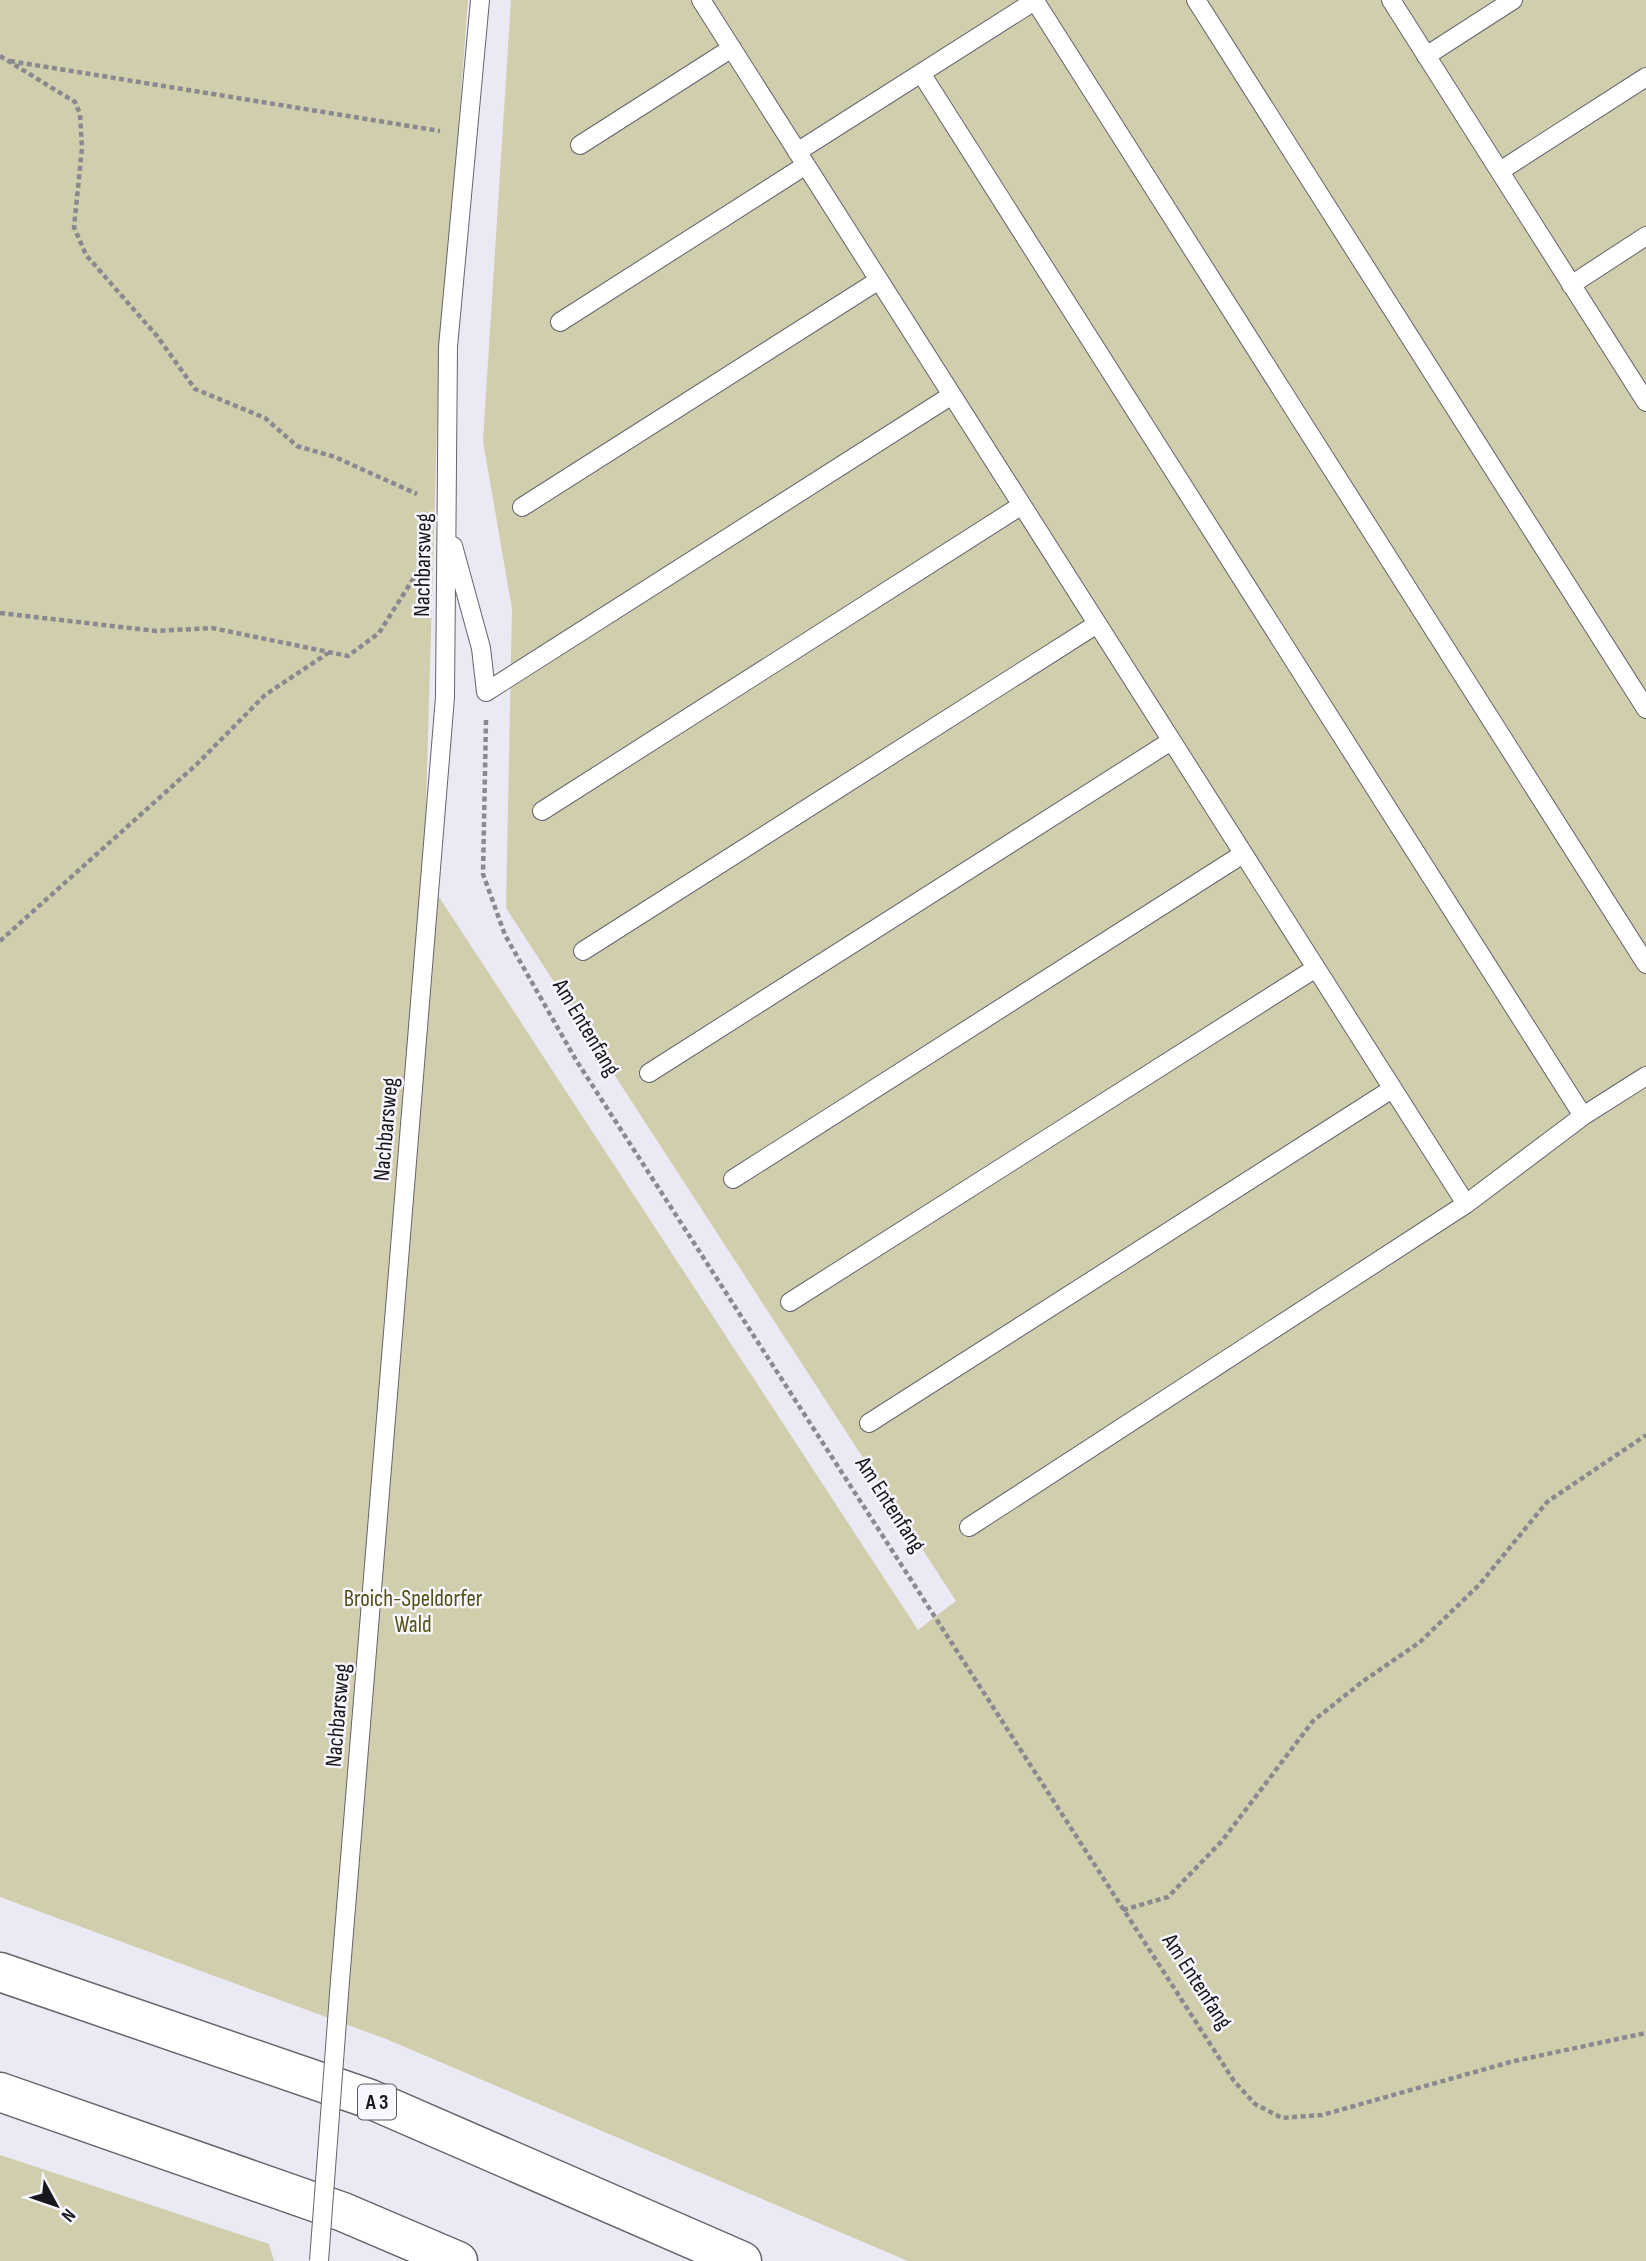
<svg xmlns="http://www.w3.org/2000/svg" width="1646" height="2261" viewBox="0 0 1646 2261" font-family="'Sofia Sans Condensed',sans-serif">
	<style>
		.green { fill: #d0cead }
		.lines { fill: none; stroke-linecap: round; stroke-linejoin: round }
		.lane-casing { stroke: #66646c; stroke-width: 20 }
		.highway-casing { stroke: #66646c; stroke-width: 41 }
		.path { stroke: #8a8990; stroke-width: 4.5; stroke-dasharray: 5 3.5; stroke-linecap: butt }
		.lane { stroke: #fff; stroke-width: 18 }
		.highway { stroke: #fff; stroke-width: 38 }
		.lane-bridge-casing { stroke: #66646c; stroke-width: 20; stroke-linecap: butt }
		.lane-bridge { stroke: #fff; stroke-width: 18 }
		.labels { text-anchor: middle; stroke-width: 5; stroke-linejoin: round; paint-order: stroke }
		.shield { fill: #f8f6fe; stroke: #5b5a5f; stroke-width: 2 }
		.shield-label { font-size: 21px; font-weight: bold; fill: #18171b }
		.street-label { font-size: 23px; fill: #18171b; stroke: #f8f6fe }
		.park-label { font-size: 23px; fill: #544f14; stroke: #f8f6fe }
	</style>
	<rect width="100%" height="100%" fill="#ebe9f3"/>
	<path class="green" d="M0,0h468l-30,392 -14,482 494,756 38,-29 -450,-693 6,-299 -29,-168 28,-441h1135v2261h-738l-522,-222 -386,-142z
		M0,2155l269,89 5,17h-274z"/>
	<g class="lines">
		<g class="lane-casing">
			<path id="lane" d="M701,0l765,1204
				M1196,0l450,709
				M1391,0l255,402
				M1035,1l611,963
				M1426,56l87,-56
				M921,73l662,1043
				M580,145l152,-97
				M797,152l239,-152
				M1500,171l146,-94
				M1571,285l75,-49
				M560,322l246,-157
				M522,507l357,-227
				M453,546l28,102 5,44 466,-297
				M542,811l480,-306
				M583,951l514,-327
				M649,1073l522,-332
				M733,1179l510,-325
				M790,1302l526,-334
				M869,1423l523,-334
				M969,1527l497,-323 117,-88 63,-40
				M340,1981l105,-1284 3,-350 32,-347"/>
		</g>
		<g class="highway-casing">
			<path id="highway" d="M0,1972l370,127 372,162
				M0,2092l343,120 115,49"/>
		</g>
		<path class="path" d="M0,56l75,46 5,12 2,34 -8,79 12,28 71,81 38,53 70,29 32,28 38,11 82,37
			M10,61l430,70
			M0,613l156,18 56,-3 136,28 31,-23 36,-57
			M486,720l-3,154 22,61 71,125 658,1021 21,23 27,14 40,-3 192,-54 132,-28
			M0,941l197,-177 68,-69 63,-42
			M1123,1910l45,-13 54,-56 91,-120 49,-39 58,-40 60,-58 67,-82 99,-67"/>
		<use href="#lane" class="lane"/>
		<use href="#highway" class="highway"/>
		<g class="lane-bridge-casing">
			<path id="lane-bridge" d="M319,2261l21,-280"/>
		</g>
		<use href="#lane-bridge" class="lane-bridge"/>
	</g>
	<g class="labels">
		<rect class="shield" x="358" y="2084.5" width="38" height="35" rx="5"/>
		<g class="shield-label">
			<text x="377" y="2109">A 3</text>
		</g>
		<g class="street-label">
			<text transform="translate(422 565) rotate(-89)" y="8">Nachbarsweg</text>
			<text transform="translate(587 1027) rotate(59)" y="8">Am Entenfang</text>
			<text transform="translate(385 1129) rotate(-85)" y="8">Nachbarsweg</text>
			<text transform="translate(891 1504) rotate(57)" y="8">Am Entenfang</text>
			<text transform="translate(337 1715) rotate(-85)" y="8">Nachbarsweg</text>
			<text transform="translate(1198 1981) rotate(57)" y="8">Am Entenfang</text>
		</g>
		<g class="park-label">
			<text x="413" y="1606">Broich-Speldorfer<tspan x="413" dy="26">Wald</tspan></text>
		</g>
	</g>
	<g transform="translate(56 2205) rotate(130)" stroke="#f8f6fe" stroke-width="5" paint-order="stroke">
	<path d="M0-5L12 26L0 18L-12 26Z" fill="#18171b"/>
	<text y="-10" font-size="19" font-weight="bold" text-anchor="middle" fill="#18171b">N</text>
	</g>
</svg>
